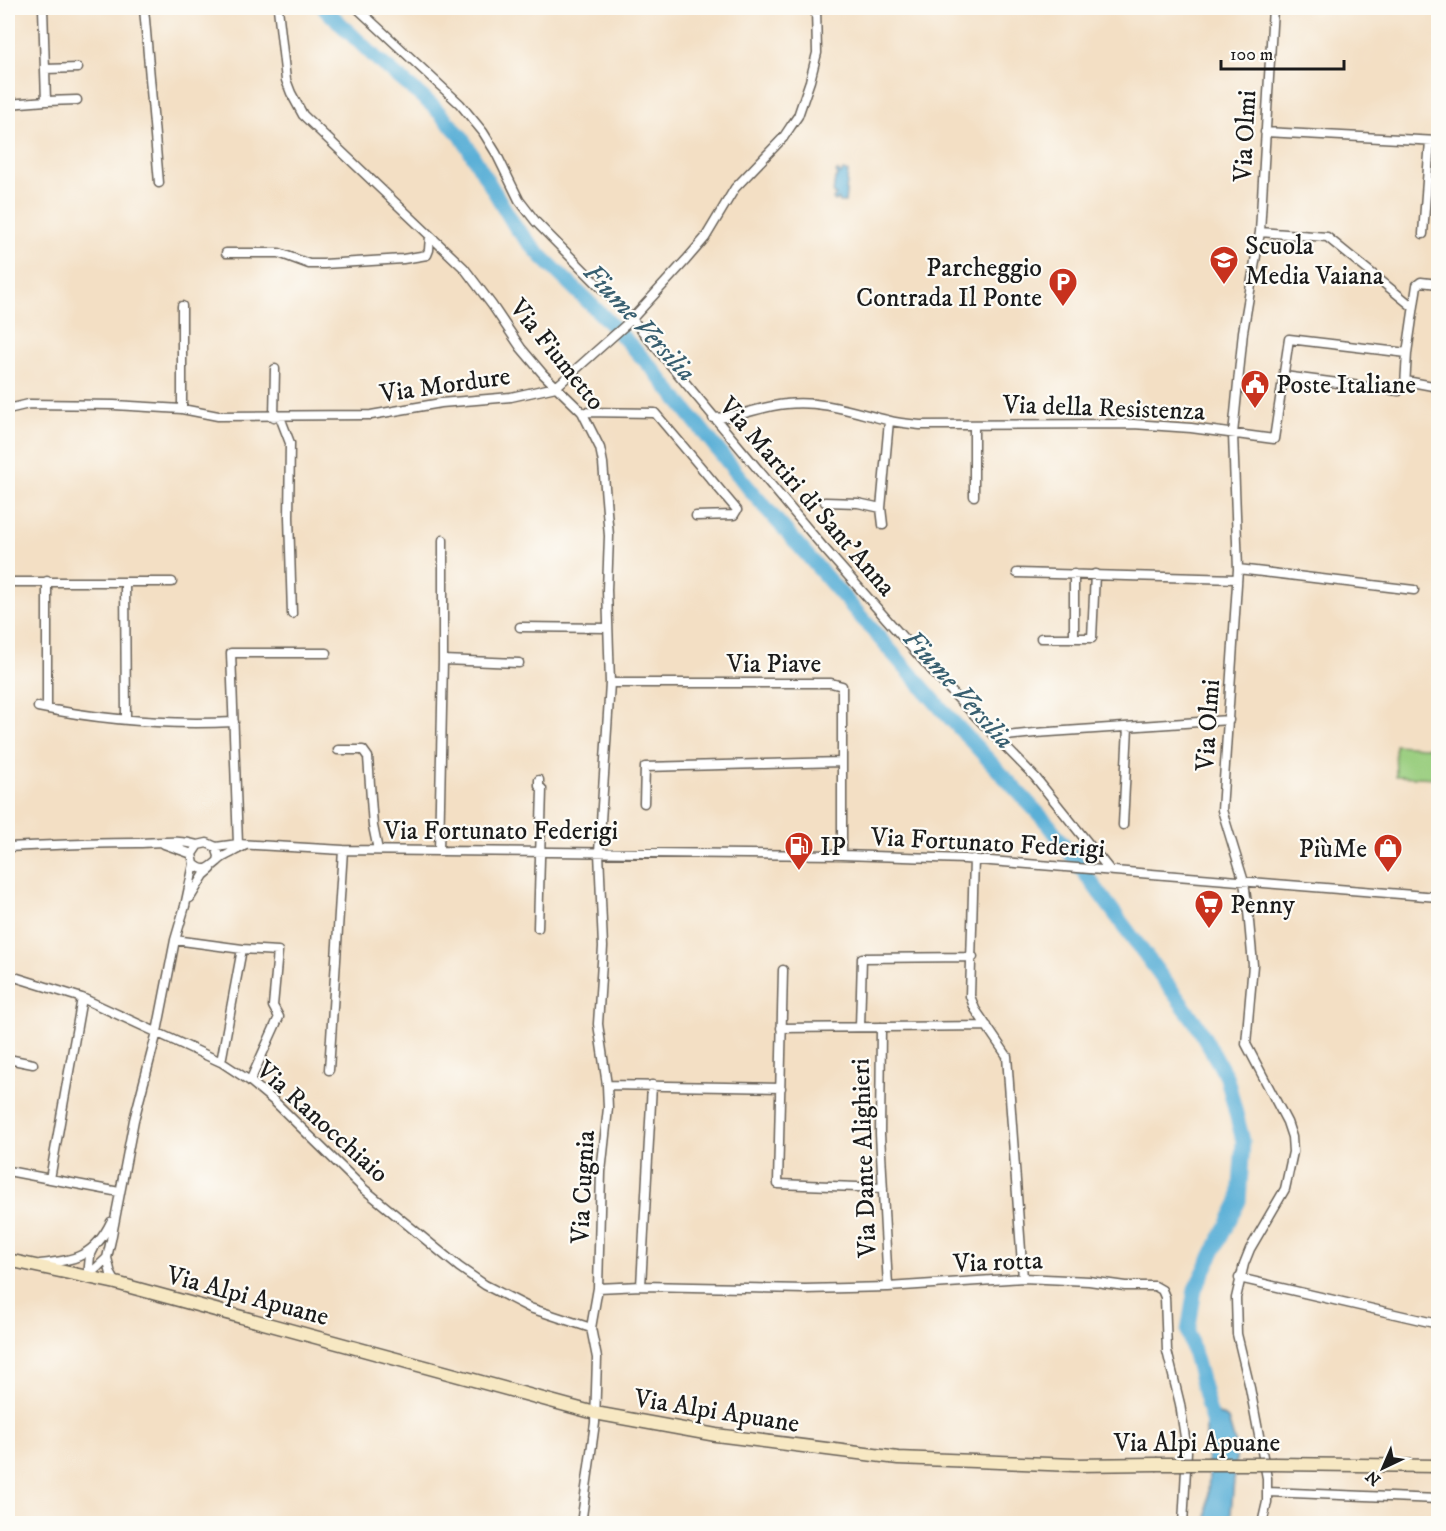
<svg xmlns="http://www.w3.org/2000/svg" width="1446" height="1531" viewBox="0 0 1446 1531" font-family="'IM FELL DW Pica',serif">
	<style>
		.green { fill: #99cd7e; stroke: #5a744d; stroke-width: 1.5 }
		.water { fill: #5bb0d7; stroke: #3c667a; stroke-width: 1.5 }
		.lines { fill: none; stroke-linecap: round; stroke-linejoin: round }
		.river { stroke: #5bb0d7; stroke-width: 15 }
		.minor-casing { stroke: #676057; stroke-width: 11 }
		.secondary-casing { stroke: #676057; stroke-width: 15 }
		.minor { stroke: #fff; stroke-width: 8 }
		.secondary { stroke: #f7e8c3; stroke-width: 12 }
		.secondary-bridge-casing { stroke: #676057; stroke-width: 15; stroke-linecap: butt }
		.secondary-bridge { stroke: #f7e8c3; stroke-width: 12 }
		.labels { text-anchor: middle; stroke-width: 4.5; stroke-linejoin: round; paint-order: stroke }
		.street-label { font-size: 26px; fill: #1c1c1c; stroke: #fdfcf7 }
		.poi-label { font-size: 26px; fill: #1c1c1c; stroke: #fdfcf7; text-anchor: start }
		.water-label { font-size: 27px; font-style: italic; fill: #385f70; stroke: #fdfcf7 }
	</style>
	<rect width="100%" height="100%" fill="#fdfcf7"/>
	<filter id="ink" filterUnits="userSpaceOnUse"><feTurbulence type="fractalNoise" baseFrequency=".0167" numOctaves="2"/><feDisplacementMap in="SourceGraphic" scale="12" xChannelSelector="R" yChannelSelector="G"/><feConvolveMatrix kernelMatrix="1 2 1 2 8 2 1 2 1" color-interpolation-filters="sRGB"/></filter>
	<filter id="wash" filterUnits="userSpaceOnUse"><feTurbulence type="fractalNoise" baseFrequency=".008" numOctaves="4" result="noise"/><feDisplacementMap in="SourceGraphic" scale="24" xChannelSelector="R" yChannelSelector="G"/><feGaussianBlur stdDeviation="1.35" result="paint"/><feColorMatrix in="noise" values="0 0 0 0 0 0 0 0 0 0 0 0 0 0 0 0 0 1.4 0 .05"/><feComposite in="paint" operator="in"/></filter>
	<g filter="url(#wash)">
		<rect width="100%" height="100%" fill="#f3dfc4"/>
		<path class="green" d="M1395,745l43,3v30l-42,-2z"/>
		<path class="water" d="M838,171l3,3 2,-3 5,1 -3,30h-5l-1,-3 -4,2 -2,-2 3,-4 -3,-1 2,-16 3,-2 -2,-4z
			M1206,1407l22,12 9,30 -7,74h-24l3,-47 -3,-36z"/>
		<g class="lines">
			<path class="river" d="M324,8l54,52 55,46 28,30 55,92 25,28 65,63 46,49 99,123 194,222 104,112 147,198 31,55 16,63 -4,60 -44,88 -7,43 26,96"/>
		</g>
	</g>
	<g filter="url(#ink)">
		<g class="lines">
			<g class="minor-casing">
				<path id="minor" d="M43,8l3,93 31,-1
					M144,8l15,175
					M278,8l8,72 5,13 12,22 161,153 28,37 29,43 22,26 39,38 18,36 3,15 6,73 -2,54 3,93 -11,169 4,95 -5,77 9,61 1,23 -7,64 -3,116 -7,40 6,30 -2,65 -14,101
					M357,8l103,96 23,28 13,21 23,47 17,22 96,97 191,228 120,136 92,94 74,92
					M45,69l33,-1
					M8,104l38,-3
					M1265,132l173,9
					M1260,232l67,5 86,70
					M1423,234l7,-93
					M226,253h53l30,11h15l79,-5 24,-4 2,-5 1,-14
					M182,306v103
					M1407,353l10,-68 4,-3 17,2
					M1406,381l32,6
					M8,409l21,-5 85,1 68,4 36,7 153,-1 70,-12 70,-6 45,-10 73,-65 57,-62 19,-22 30,-50 48,-50 8,-12 7,-10 12,-35 7,-28 -1,-45
					M582,412l73,1 82,97 -3,5 -38,1
					M274,417l1,-48
					M280,417l10,26 -1,74 3,97
					M713,418c25,0 48,-12 73,-14 35,-4 68,8 101,16 11,3 22,4 33,5l213,-1 58,4 83,11 15,-100 118,14 -2,33 -6,5 -115,-15
					M974,425v71
					M825,502l33,1 23,5
					M883,525l-2,-17 8,-87
					M1238,569l176,21
					M1017,573l220,6
					M1074,574v63
					M8,582h164
					M125,582l1,136
					M520,627l88,1
					M1041,638h51l3,-64
					M443,660l76,3
					M610,683h221l11,3v169
					M38,707c64,13 132,18 196,15
					M47,708v-127
					M997,737l38,-4 194,-13
					M338,750h25l5,7 5,69 5,24
					M644,803l1,-36 196,-5
					M1123,825l5,-98
					M164,844l28,10
					M238,844l-7,-191h96
					M8,847c43,-2 87,-4 130,-4 23,0 38,-4 60,2
					M216,847l22,-3 105,6 499,5 123,4 473,38
					M439,851l4,-191v-120
					M974,859l-4,137 5,13 32,47 16,222
					M218,861l1,-5 -3,-9 -9,-4 -9,2 -6,9 2,10c13,12 19,0 29,-7 8,-4 15,-8 23,-12
					M190,898l14,-23 7,-6
					M538,928l4,-139 -3,-3v-6
					M175,940l67,9 36,2 -5,55 6,11 -29,64
					M783,970l-5,214 105,4
					M8,975l74,23 139,64 29,19 24,20 90,88 95,78 26,18 45,23 61,20
					M860,1027l2,-69 111,-1
					M881,1027l-1,107 8,153
					M781,1028l206,-2
					M8,1059l25,5
					M221,1062l21,-113
					M329,1070l14,-220
					M607,1085l174,3
					M8,1171l111,21
					M50,1179l32,-181
					M107,1258l4,16 5,9
					M40,1264c35,-4 54,-7 71,-42
					M88,1276l19,-18 4,-18 23,-120 23,-88 18,-92 10,-34 9,-42
					M88,1276l2,-20 4,-8
					M1239,1278l199,46
					M641,1286l11,-201
					M598,1288l43,-2 164,3 83,-2 135,-9 66,3 36,5h30l7,4 3,7 2,54 13,53 7,47 -4,73
					M1268,1492l170,7
					M1262,1524l5,-22v-24l-17,-90 -13,-54 -1,-36 8,-34 6,-15 35,-60 8,-37 -1,-15 -5,-15 -41,-78 7,-79 -5,-54 -4,-29 -22,-72 16,-241 -5,-135 10,-102 17,-100 13,-224"/>
			</g>
			<g class="secondary-casing">
				<path id="secondary" d="M8,1260l108,23 479,130 121,22 182,23 176,7 82,-1
					M1275,1464l163,2"/>
			</g>
			<use href="#minor" class="minor"/>
			<use href="#secondary" class="secondary"/>
			<g class="secondary-bridge-casing">
				<path id="secondary-bridge" d="M1156,1464h119"/>
			</g>
			<use href="#secondary-bridge" class="secondary-bridge"/>
		</g>
	</g>
	<defs>
		<g id="school-pin" transform="scale(1.5)"><path d="M0 17L-7.5 6A9.5 9.5 0 1 1 7.5 6Z" fill="#c8321e" stroke="#fdfcf7"/><path d="M0-5L7-2L0 1L-7-2ZM-4 1L0 2.5L4 1V4Q0 6-4 4Z" fill="#fff"/></g>
		<g id="parking-pin" transform="scale(1.5)"><path d="M0 17L-7.5 6A9.5 9.5 0 1 1 7.5 6Z" fill="#c8321e" stroke="#fdfcf7"/><path d="M-3.5-5.5H1a3.5 3.5 0 0 1 0 7H-1V5.5H-3.5ZM-1-3.4V-.6H.8a1.4 1.4 0 0 0 0-2.8Z" fill="#fff"/></g>
		<g id="civic-pin" transform="scale(1.5)"><path d="M0 17L-7.5 6A9.5 9.5 0 1 1 7.5 6Z" fill="#c8321e" stroke="#fdfcf7"/><path d="M-.6-6.5H3V-4.5H.6V-3L4-1V1h2V6H-6V1h2V-1L-.6-3ZM-1.2 2.5V6h2.4V2.5Z" fill="#fff"/></g>
		<g id="fuel-pin" transform="scale(1.5)"><path d="M0 17L-7.5 6A9.5 9.5 0 1 1 7.5 6Z" fill="#c8321e" stroke="#fdfcf7"/><path d="M-5.5-6h7V0h2V4h1.3V-2.5L3-4.5l.8-.8L6-3V5H2.5V1h-1V6h-7ZM-4.2-4.7v3.2H.2V-4.7Z" fill="#fff"/></g>
		<g id="shop-pin" transform="scale(1.5)"><path d="M0 17L-7.5 6A9.5 9.5 0 1 1 7.5 6Z" fill="#c8321e" stroke="#fdfcf7"/><path d="M-5-2.5h2.3a2.7 3.5 0 0 1 5.4 0H5L5.5 6h-11ZM-1.5-2.5h3a1.5 2.3 0 0 0-3 0Z" fill="#fff"/></g>
		<g id="supermarket-pin" transform="scale(1.5)"><path d="M0 17L-7.5 6A9.5 9.5 0 1 1 7.5 6Z" fill="#c8321e" stroke="#fdfcf7"/><path d="M-6-5.5h2.5l.6 2H6L4.5 2H-2.5L-4.4-4H-6ZM-1.5 3.2a1.3 1.3 0 1 0 .1 0ZM3 3.2a1.3 1.3 0 1 0 .1 0Z" fill="#fff"/></g>
	</defs>
	<g fill-rule="evenodd">
		<use href="#school-pin" x="1224" y="260"/>
		<use href="#parking-pin" x="1063" y="282"/>
		<use href="#civic-pin" x="1255" y="384"/>
		<use href="#fuel-pin" x="799" y="846"/>
		<use href="#shop-pin" x="1388" y="848"/>
		<use href="#supermarket-pin" x="1209" y="904"/>
	</g>
	<g class="labels">
		<g class="street-label">
			<text transform="translate(1244 136) rotate(-87)" y="9">Via Olmi</text>
			<text transform="translate(558 354) rotate(51)" y="9">Via Fiumetto</text>
			<text transform="translate(445 384) rotate(-8)" y="9">Via Mordure</text>
			<text transform="translate(1104 407) rotate(2)" y="9">Via della Resistenza</text>
			<text transform="translate(808 496) rotate(49)" y="9">Via Martiri di Sant'Anna</text>
			<text x="774" y="672">Via Piave</text>
			<text transform="translate(1207 725) rotate(-86)" y="9">Via Olmi</text>
			<text x="501" y="839">Via Fortunato Federigi</text>
			<text transform="translate(988 842) rotate(3)" y="9">Via Fortunato Federigi</text>
			<text transform="translate(323 1121) rotate(42)" y="9">Via Ranocchiaio</text>
			<text transform="translate(863 1158) rotate(-92)" y="9">Via Dante Alighieri</text>
			<text transform="translate(582 1187) rotate(-87)" y="9">Via Cugnia</text>
			<text transform="translate(998 1261) rotate(-2)" y="9">Via rotta</text>
			<text transform="translate(248 1295) rotate(15)" y="9">Via Alpi Apuane</text>
			<text transform="translate(717 1410) rotate(9)" y="9">Via Alpi Apuane</text>
			<text x="1197" y="1451">Via Alpi Apuane</text>
		</g>
		<g class="poi-label">
			<text x="1245" y="254">Scuola<tspan x="1245" dy="30">Media Vaiana</tspan></text>
			<text x="1042" y="276" text-anchor="end">Parcheggio<tspan x="1042" dy="30">Contrada Il Ponte</tspan></text>
			<text x="1276" y="393">Poste Italiane</text>
			<text x="820" y="855">IP</text>
			<text x="1367" y="857" text-anchor="end">PiùMe</text>
			<text x="1230" y="913">Penny</text>
		</g>
		<g class="water-label">
			<text transform="translate(640 322) rotate(47)" y="9">Fiume Versilia</text>
			<text transform="translate(959 689) rotate(48)" y="9">Fiume Versilia</text>
		</g>
	</g>
	<rect width="1446" height="1531" fill="none" stroke="#fdfcf7" stroke-width="30"/>
	<g transform="translate(1383 1468) rotate(224)" stroke="#fdfcf7" stroke-width="4.5" paint-order="stroke">
	<path d="M0-4.5L10 22L0 15L-10 22Z" fill="#1c1c1c"/>
	<text y="-9" font-size="16" font-weight="bold" text-anchor="middle" fill="#1c1c1c">N</text>
	</g>
	<path d="M1221 60v9h123v-9" fill="none" stroke="#1c1c1c" stroke-width="3"/>
	<text x="1230" y="60" font-size="18" fill="#1c1c1c" stroke="#fdfcf7" stroke-width="4.5" paint-order="stroke">100 m</text>
</svg>
